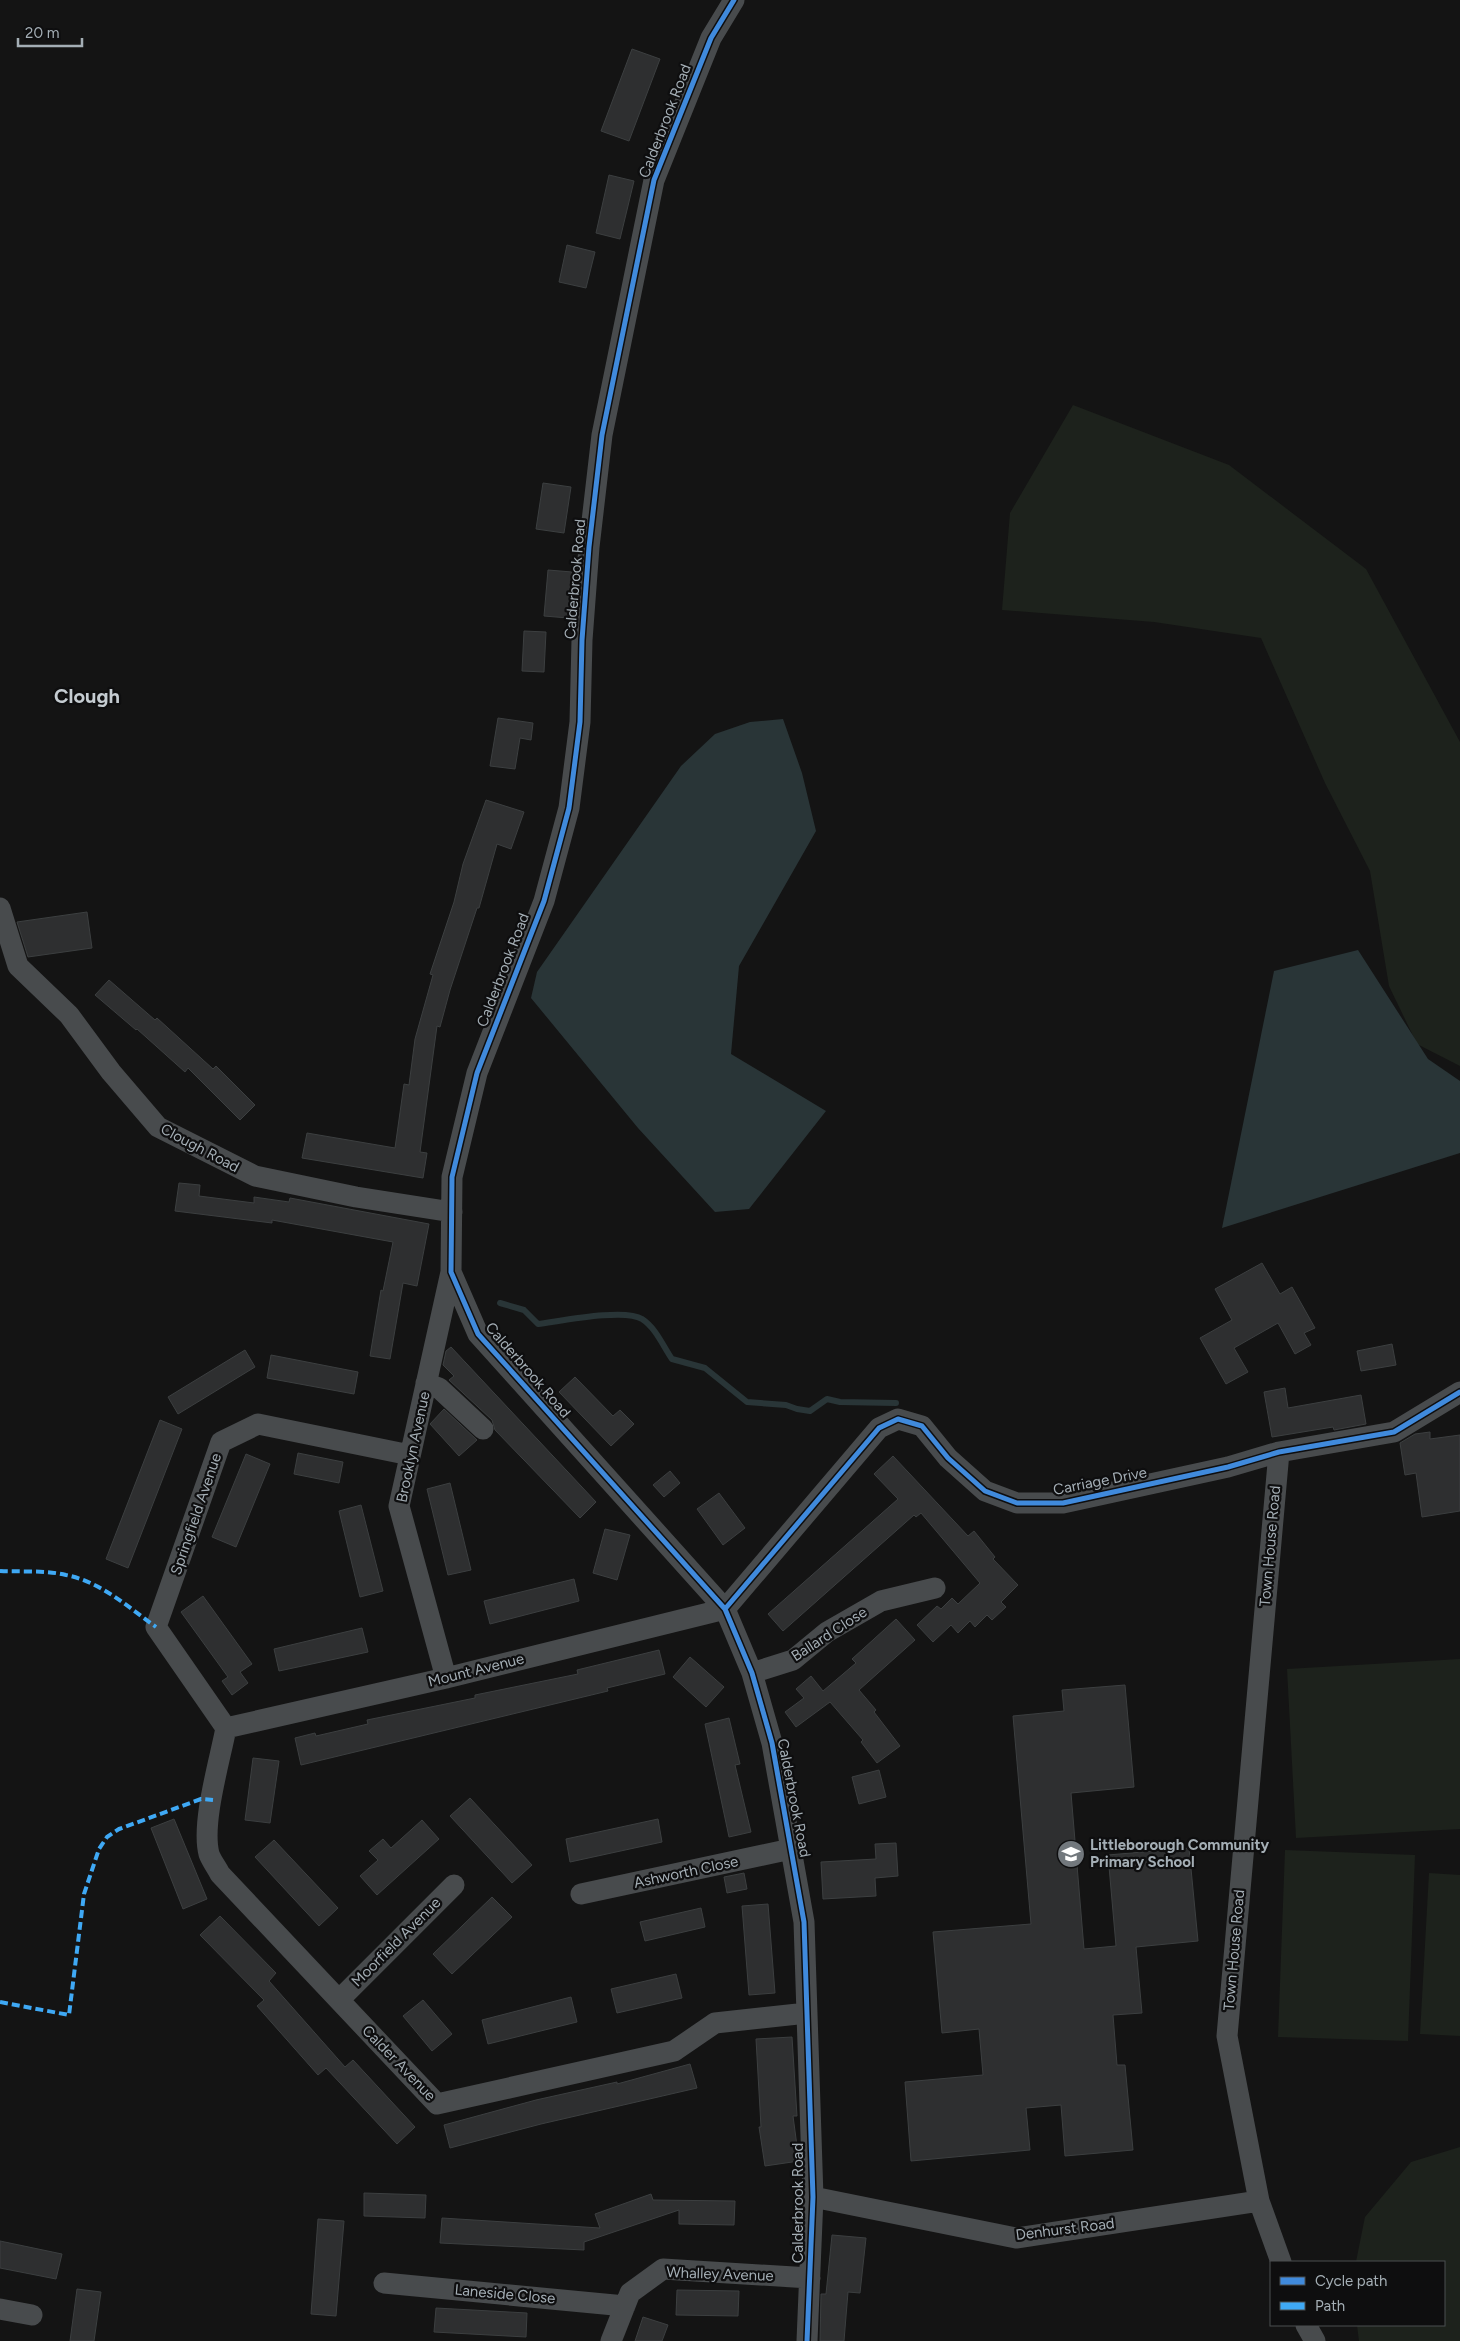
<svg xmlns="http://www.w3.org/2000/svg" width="1460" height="2341" viewBox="0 0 1460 2341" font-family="Figtree,sans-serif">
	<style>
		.green { fill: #1d221c }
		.water { fill: #293537 }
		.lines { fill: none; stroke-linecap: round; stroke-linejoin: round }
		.stream { stroke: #293537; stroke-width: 6 }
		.building { fill: #2e2f30; stroke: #3c3f40 }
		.minor { stroke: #484b4d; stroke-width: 21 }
		.quiet { stroke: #3fa9f5; stroke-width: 4; stroke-dasharray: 8 4; stroke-linecap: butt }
		.cycleway-casing { stroke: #0e0e0f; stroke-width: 8 }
		.cycleway { stroke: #408adc; stroke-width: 5 }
		.labels { text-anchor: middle; stroke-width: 4.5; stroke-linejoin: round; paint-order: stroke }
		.street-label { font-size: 15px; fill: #a4aeb5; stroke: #0e0e0f }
		.poi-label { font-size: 15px; font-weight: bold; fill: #a4aeb5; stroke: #0e0e0f; text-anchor: start }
		.district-label { font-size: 20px; font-weight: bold; fill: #c5ccd1; stroke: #0e0e0f }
	</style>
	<rect width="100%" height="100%" fill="#141414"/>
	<path class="green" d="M1073,405l156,60 137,104 94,173v324l-43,-22 -28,-58 -19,-115 -45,-88 -64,-145 -107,-16 -152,-12 8,-97z
		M1460,1659v170l-164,9 -9,-169z
		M1285,1850l130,5 -7,186 -130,-4z
		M1429,1873l31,2v161l-40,-2z
		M1460,2147v194h-101l-2,-16h87v-63h-88l9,-45 46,-55z"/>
	<path class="water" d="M783,719l19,54 14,58 -77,135 -8,88 95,57 -77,98 -34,3 -77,-84 -107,-130 6,-26 144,-206 34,-32 35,-12z
		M1358,950l70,109 32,22v72l-238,75 52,-257z"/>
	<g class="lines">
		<path class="stream" d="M500,1303l24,7 14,14c23,-3 87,-16 104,-5 14,9 21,27 30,40l33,9 42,34 39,3 11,4 13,2 17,-12 13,3 56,1"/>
	</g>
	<path class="building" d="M632,49l28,10 -31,82 -28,-10z
		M609,175l25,6 -14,58 -24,-6z
		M567,245l28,7 -9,36 -27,-6z
		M543,483l28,4 -7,46 -28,-4z
		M548,570l24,2 -4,46 -24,-2z
		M524,631l22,1 -2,40 -22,-1z
		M498,718l35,5 -2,17 -11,-2 -5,31 -25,-3z
		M486,800l38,12 -13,37 -14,-5 -18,64h-2l-27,82 -10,37 -3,-1 -17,126 7,1 -4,25 -121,-20 5,-25 88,15 9,-64 5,1 6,-46 18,-64 -3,-1 24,-72 9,-38z
		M87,912l5,36 -64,9 -11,-35z
		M109,980l46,40 2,-2 56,51 3,-3 39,39 -15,15 -52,-52 -3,4 -48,-43 -1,1 -41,-35z
		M179,1183l21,2 -1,11 55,7v-6l35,5 1,-4 139,26 -12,62 -14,-3 -13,76 -20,-3 11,-66 2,1 10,-49 -121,-22v3l-97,-12z
		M1262,1263l18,31 12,-7 23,41 -11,5 7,12 -16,9 -17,-31 -44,25 14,24 -22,12 -26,-46 32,-18 -17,-31z
		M1392,1344l4,21 -35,6 -4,-20z
		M451,1347l145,155 -16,16 -85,-88 -3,-10 -43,-40 5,-4 -11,-11 3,-14z
		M245,1350l10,17 -77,47 -10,-17z
		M271,1355l87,17 -4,22 -87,-16z
		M575,1377l38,39 7,-6 14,14 -23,22 -52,-54z
		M1285,1388l3,20 73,-13 5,29 -32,6 -1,-3 -61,10 -8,-45z
		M444,1409l33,31 -18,16 -29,-32z
		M160,1420l22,9 -54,139 -22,-9z
		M1430,1432v7l30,-4v76l-38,6 -6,-44 -11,2 -5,-32 15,-9z
		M298,1453l45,9 -4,21 -45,-9z
		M246,1454l24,10 -34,83 -24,-10z
		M893,1456l75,80 6,-5 21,26 -2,2 25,26 -17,17 5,5 -14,13 -5,-5 -12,12 -5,-6 -12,12 -7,-8 -18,17 -16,-17 20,-19 4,3 11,-11 6,6 22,-21 -59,-70 -5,4 -2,-2 -131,116 -15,-17 130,-115 -24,-25z
		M670,1471l10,12 -16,14 -11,-12z
		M450,1483l21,87 -23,5 -21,-86z
		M719,1493l26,35 -22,17 -26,-36z
		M361,1505l22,86 -23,6 -21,-86z
		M605,1529l25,6 -13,45 -24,-7z
		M574,1579l5,22 -89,23 -6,-23z
		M203,1596l49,68 -12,8 8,11 -16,12 -10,-14 6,-4 -47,-65z
		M896,1619l19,21 -56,50 17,20 -2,2 26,34 -23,17 -16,-21 2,-2 -33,-38 -34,25 -11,-15 19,-14 -8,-9 15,-13 12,15 33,-28 -4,-4z
		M362,1628l6,24 -89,19 -5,-22z
		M659,1650l6,24 -58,14 1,3 -307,74 -6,-27 20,-5 1,3 52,-12 -1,-4 108,-22v-3l103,-21 -1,-4z
		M690,1657l34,30 -18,20 -33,-30z
		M1125,1685l9,102 -63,6 13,156 32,-3 -8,-91 81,-7 9,93 -62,6 6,66 -29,2 4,50h8l8,85 -68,6 -4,-51 -35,3 4,42 -119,11 -6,-79 78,-7 -4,-46 -37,4 -9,-101 98,-8 -18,-208 51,-5 -2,-21z
		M729,1718l11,46 -5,1 16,67 -22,5 -24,-113z
		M253,1758l26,3 -9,62 -25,-3z
		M879,1770l7,27 -27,7 -7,-27z
		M470,1798l62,67 -20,18 -62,-67z
		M174,1819l33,80 -24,10 -32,-81z
		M658,1819l4,23 -92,20 -4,-23z
		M422,1820l17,19 -62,56 -17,-19 18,-16 -9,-9 14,-12 8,9z
		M274,1840l64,68 -19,18 -64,-69z
		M896,1843l2,33 -23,2 1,18 -53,3 -2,-37 55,-3 -1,-15z
		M744,1873l3,16 -20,4 -3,-16z
		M492,1897l20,20 -60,57 -19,-20z
		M768,1904l7,89 -26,2 -7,-89z
		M701,1908l4,19 -60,14 -5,-19z
		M220,1916l56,57 -7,8 76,86 8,-7 62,67 -18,17 -71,-76 -8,7 -61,-69 7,-6 -64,-65z
		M676,1974l6,24 -65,15 -6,-24z
		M571,1997l6,25 -89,22 -6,-24z
		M423,2000l29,34 -20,17 -29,-35z
		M792,2037l5,79h-4l6,45 -34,5 -6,-39h2l-5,-88z
		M690,2064l7,24 -156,36 -91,24 -6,-23 92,-25 81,-18v2z
		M364,2193l62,2 -1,23 -61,-2z
		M651,2194l2,6 82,1 -1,24 -55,-1v-14l-95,32v8l-144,-7 2,-25 158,10 -5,-14z
		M318,2219l26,2 -8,95 -25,-2z
		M832,2235l34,3 -6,55 -12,-1 -4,49h-24l1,-47h5z
		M0,2241l62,13 -6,25 -56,-11z
		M77,2289l24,3 -7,49h-24z
		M677,2290l62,1 -1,25 -62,-1z
		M436,2308l91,5 -1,24 -92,-5z
		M643,2317l25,8 -6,16h-27z"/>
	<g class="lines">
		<path class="minor" d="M734,0l-23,38 -57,142 -52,255 -13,112 -7,93 -2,82 -11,86 -25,93 -67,172 -25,104 -1,95 27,62 247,275 27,64 20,70 32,179 9,275 -6,144
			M0,908l18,58 51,49 42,57 47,55 97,49 101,21 96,15
			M426,1383l13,5 44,41
			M1279,1452l-52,584 32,165 22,61
			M725,1609l154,-181 19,-9 24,7 26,32 37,33 32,12h46l165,-36 51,-15 115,-20 66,-40
			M752,1673l41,-13 34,-28 54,-31 54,-13
			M446,1678l-47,-172 52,-234
			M226,1728c-6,32 -25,95 -17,126 2,6 8,14 11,20l217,230 237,-53 41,-28 92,-10
			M226,1728l-70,-101 65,-185 37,-18 152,31
			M226,1728l220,-50 279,-69
			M581,1894l210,-45
			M339,2000l115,-115
			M813,2197l203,41 243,-37
			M384,2283l241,23
			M0,2309l32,6
			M1306,2325l9,16
			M611,2341l19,-48 33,-24 147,9"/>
		<path class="quiet" d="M0,1571c21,1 45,-1 66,4 35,7 62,32 90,52
			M0,2002l69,13 15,-121 15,-45 8,-12 12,-8 82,-30 12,1"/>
		<g class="cycleway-casing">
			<path id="cycleway" d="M734,0l-23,38 -57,142 -52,255 -13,112 -7,93 -2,82 -11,86 -25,93 -67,172 -25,104 -1,95 27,62 247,275 27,64 20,70 32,179 9,275 -6,144
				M725,1609l154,-181 19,-9 24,7 26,32 37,33 32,12h46l165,-36 51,-15 115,-20 66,-40"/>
		</g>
		<use href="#cycleway" class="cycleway"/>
	</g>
	<defs>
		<g id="school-disc" transform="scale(1.4375)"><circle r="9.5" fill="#72787d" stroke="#0e0e0f"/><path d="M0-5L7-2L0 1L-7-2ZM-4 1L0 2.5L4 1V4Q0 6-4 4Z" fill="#fff"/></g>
	</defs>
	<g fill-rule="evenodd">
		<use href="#school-disc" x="1071" y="1854"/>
	</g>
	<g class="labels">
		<g class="street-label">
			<text transform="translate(665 121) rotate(-69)" y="5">Calderbrook Road</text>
			<text transform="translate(575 579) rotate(-85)" y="5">Calderbrook Road</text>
			<text transform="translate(503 970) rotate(-69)" y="5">Calderbrook Road</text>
			<text transform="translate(200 1148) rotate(28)" y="5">Clough Road</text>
			<text transform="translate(528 1370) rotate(49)" y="5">Calderbrook Road</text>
			<text transform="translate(413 1447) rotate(-78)" y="5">Brooklyn Avenue</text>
			<text transform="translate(1100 1481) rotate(-11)" y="5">Carriage Drive</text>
			<text transform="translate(196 1514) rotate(-71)" y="5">Springfield Avenue</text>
			<text transform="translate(1270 1546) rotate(-85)" y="5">Town House Road</text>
			<text transform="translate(829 1634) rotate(-33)" y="5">Ballard Close</text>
			<text transform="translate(476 1670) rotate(-14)" y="5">Mount Avenue</text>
			<text transform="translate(794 1798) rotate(79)" y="5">Calderbrook Road</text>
			<text transform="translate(686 1872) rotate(-12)" y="5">Ashworth Close</text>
			<text transform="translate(396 1942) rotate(-45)" y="5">Moorfield Avenue</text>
			<text transform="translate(1234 1950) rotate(-85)" y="5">Town House Road</text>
			<text transform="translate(399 2063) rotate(46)" y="5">Calder Avenue</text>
			<text transform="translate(798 2203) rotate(-90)" y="5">Calderbrook Road</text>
			<text transform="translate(1065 2229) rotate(-7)" y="5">Denhurst Road</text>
			<text transform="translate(720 2274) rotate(2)" y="5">Whalley Avenue</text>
			<text transform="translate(505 2294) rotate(5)" y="5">Laneside Close</text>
		</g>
		<g class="poi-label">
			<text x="1090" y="1850">Littleborough Community<tspan x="1090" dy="17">Primary School</tspan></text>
		</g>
		<g class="district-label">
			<text x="87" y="703">Clough</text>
		</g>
	</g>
	<rect x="1270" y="2261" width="175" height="65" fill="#0e0e0f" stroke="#4a4e51"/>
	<rect x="1280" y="2277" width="25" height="8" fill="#408adc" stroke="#4a4e51"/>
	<text x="1315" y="2286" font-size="15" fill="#a4aeb5">Cycle path</text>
	<rect x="1280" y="2302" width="25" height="8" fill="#3fa9f5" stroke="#4a4e51"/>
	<text x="1315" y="2311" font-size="15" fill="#a4aeb5">Path</text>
	<path d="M18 38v8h64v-8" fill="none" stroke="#a4aeb5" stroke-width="2.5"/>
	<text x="25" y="38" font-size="15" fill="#a4aeb5" stroke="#0e0e0f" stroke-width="4" paint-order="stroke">20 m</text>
</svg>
